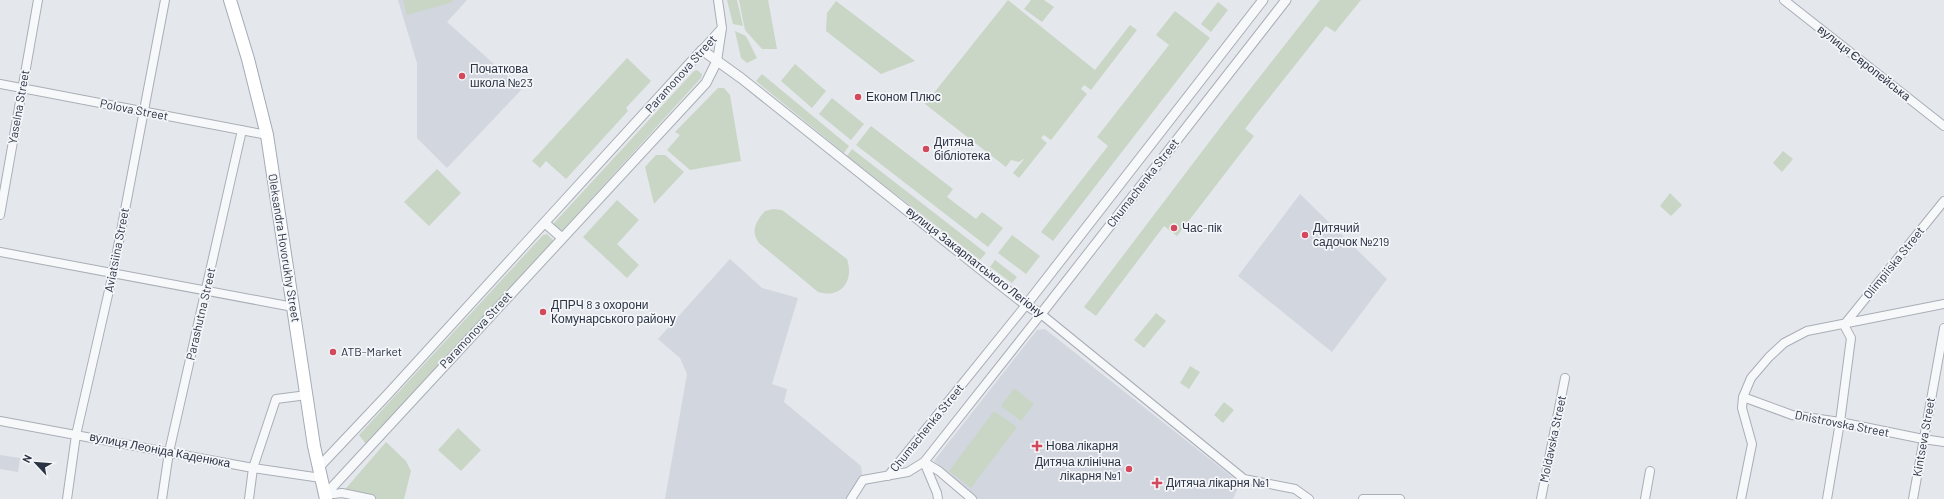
<svg xmlns="http://www.w3.org/2000/svg" width="1944" height="499" viewBox="0 0 1944 499" font-family="Barlow,sans-serif">
	<style>
		.built { fill: #d2d6de }
		.green { fill: #c9d6c5 }
		.lines { fill: none; stroke-linecap: round; stroke-linejoin: round }
		.minor-casing { stroke: #a9aeb7; stroke-width: 10 }
		.tertiary-casing { stroke: #a9aeb7; stroke-width: 11 }
		.primary-casing { stroke: #a3abb8; stroke-width: 14 }
		.minor { stroke: #f7f8fa; stroke-width: 8 }
		.tertiary { stroke: #f7f8fa; stroke-width: 9 }
		.primary { stroke: #fff; stroke-width: 12 }
		.poi-dot { fill: #d1495b; stroke: #f4f6f9; stroke-width: 1.5 }
		.labels { text-anchor: middle; stroke-width: 3.5; stroke-linejoin: round; paint-order: stroke }
		.street-label { font-size: 12px; fill: #2b3445; stroke: #f4f6f9 }
		.poi-label { font-size: 12px; fill: #2b3445; stroke: #f4f6f9; text-anchor: start }
	</style>
	<rect width="100%" height="100%" fill="#e4e7ec"/>
	<path class="built" d="M398,0h69l-20,22 75,67 -75,79 -30,-30v-75z
		M1300,194l87,85 -55,73 -94,-76z
		M730,259l32,29 36,10 -26,86 15,5 -3,13 77,64 2,14 -12,19h-186l22,-125 -7,-16 -22,-19z
		M1045,329l195,154 -7,16h-257l-42,-38 103,-131z
		M0,455l20,3 -2,14 -18,-3z"/>
	<path class="green" d="M403,0h49l1,2 -46,13z
		M727,0h10l6,26 -10,-2z
		M739,0h29l9,49h-15l-17,-19z
		M1008,0l87,70 35,-45 7,5 -46,60 -7,-5 -3,4 6,5 -36,46 -7,-5 -3,3 6,5 -28,35 -6,-5 12,-15 -6,4 -8,-2 -5,7 -81,-63z
		M1031,0h13l10,7 -12,15 -18,-13z
		M1320,0h41l-26,32 -9,-6 -72,91 -9,12 9,7 -77,100 -13,-10 -68,90 -12,-9 145,-191z
		M836,1l79,60 -34,13 -55,-43 1,-18z
		M1218,2l10,8 -17,22 -10,-8z
		M1175,11l35,27 -157,203 -12,-9 67,-86 -11,-9 72,-92 -13,-10z
		M735,31l11,5 11,22 -10,5 -6,-5z
		M627,58l24,23 -25,27 2,3 -62,68 -20,-18 -6,7 -8,-7z
		M795,64l31,27 -14,17 -31,-27z
		M697,70l5,4 -1,4 -139,153 -8,-5v-3l140,-152z
		M762,74l87,72 -5,7 -88,-72z
		M718,88h6l6,7 11,66 -51,9 -23,-20 13,-15 -5,-3z
		M832,98l32,26 -13,16 -32,-26z
		M871,126l82,63 -6,8 29,22 6,-7 21,16 -15,19 -132,-102z
		M852,149l134,104 -6,7 -133,-104z
		M1783,151l10,8 -11,13 -9,-9z
		M656,155h9l19,17 -30,32 -9,-37z
		M437,169l24,24 -32,33 -25,-24z
		M1670,193l12,12 -11,11 -11,-10z
		M617,200l22,20 -22,24 22,21 -12,13 -44,-41z
		M773,209l9,1 65,49c7,21 -5,40 -29,33l-59,-49c-9,-12 -3,-22 6,-32z
		M547,234l6,6 -2,4 -185,200 -7,-9 184,-200z
		M1012,235l28,21 -14,18 -28,-21z
		M995,260l22,17 -5,6 -22,-16z
		M1156,313l10,8 -22,27 -10,-8z
		M1190,366l10,6 -11,17 -9,-6z
		M1014,388l20,16 -13,17 -20,-15z
		M1224,402l10,8 -11,13 -9,-8z
		M994,411l23,16 -46,61 -22,-17z
		M458,428l23,22 -20,21 -23,-21z
		M386,442l20,19 5,10 -7,28h-33l-29,-6z"/>
	<g class="lines">
		<g class="minor-casing">
			<path id="minor" d="M1784,0l160,126
				M702,50l20,-22
				M717,61l5,-33 -4,-28
				M0,84l267,51
				M0,215l38,-215
				M0,252l293,55
				M1844,325l100,-124
				M1743,397l49,18 48,7 83,17 21,3
				M0,421l253,47 68,10
				M924,462l15,9 33,28
				M924,462l13,31 1,6
				M888,476l138,-171
				M325,495l17,-2 29,6
				M67,499l9,-64 37,-162 52,-273
				M162,499l7,-47 73,-322
				M249,499l4,-31 23,-69 31,-4
				M851,499l12,-19 45,-8 16,-10 117,-148 203,165 51,10 14,10
				M1363,499h37
				M1541,499l24,-121
				M1645,499l5,-28
				M1741,499l11,-55 -10,-36 1,-11 8,-19 18,-21 15,-14 23,-12 137,-27
				M1827,499l13,-77 11,-84 -7,-13
				M1913,499l31,-171"/>
		</g>
		<g class="tertiary-casing">
			<path id="tertiary" d="M545,223l17,15
				M1026,305l237,-305
				M319,467l69,-73 314,-344 39,28 238,190 47,37 15,9 245,-314
				M325,495l381,-412 11,-22"/>
		</g>
		<g class="primary-casing">
			<path id="primary" d="M230,0l18,59 19,76 47,311 12,53"/>
		</g>
		<use href="#minor" class="minor"/>
		<use href="#tertiary" class="tertiary"/>
		<use href="#primary" class="primary"/>
	</g>
	<g class="poi-dot">
		<circle cx="462" cy="76" r="4"/>
		<circle cx="858" cy="97" r="4"/>
		<circle cx="926" cy="149" r="4"/>
		<circle cx="1174" cy="228" r="4"/>
		<circle cx="1305" cy="235" r="4"/>
		<circle cx="543" cy="312" r="4"/>
		<circle cx="333" cy="352" r="4"/>
		<path d="M1035 440h4v4h4v4h-4v4h-4v-4h-4v-4h4z"/>
		<circle cx="1129" cy="469" r="4"/>
		<path d="M1155 477h4v4h4v4h-4v4h-4v-4h-4v-4h4z"/>
	</g>
	<g class="labels">
		<g class="street-label">
			<text transform="translate(1864 63) rotate(38)" y="4">вулиця Європейська</text>
			<text transform="translate(681 74) rotate(-48)" y="4">Paramonova Street</text>
			<text transform="translate(19 107) rotate(-80)" y="4">Yaselna Street</text>
			<text transform="translate(134 110) rotate(11)" y="4">Polova Street</text>
			<text transform="translate(1143 183) rotate(-52)" y="4">Chumachenka Street</text>
			<text transform="translate(284 248) rotate(81)" y="4">Oleksandra Hovorukhy Street</text>
			<text transform="translate(117 250) rotate(-79)" y="4">Aviatsiina Street</text>
			<text transform="translate(975 262) rotate(38)" y="4">вулиця Закарпатського Легіону</text>
			<text transform="translate(1894 263) rotate(-51)" y="4">Olimpiiska Street</text>
			<text transform="translate(201 314) rotate(-77)" y="4">Parashutna Street</text>
			<text transform="translate(476 330) rotate(-47)" y="4">Paramonova Street</text>
			<text transform="translate(1842 424) rotate(11)" y="4">Dnistrovska Street</text>
			<text transform="translate(927 428) rotate(-51)" y="4">Chumachenka Street</text>
			<text transform="translate(1924 437) rotate(-80)" y="4">Kintseva Street</text>
			<text transform="translate(1553 439) rotate(-78)" y="4">Moldavska Street</text>
			<text transform="translate(160 450) rotate(11)" y="4">вулиця Леоніда Каденюка</text>
		</g>
		<g class="poi-label">
			<text x="470" y="73">Початкова<tspan x="470" dy="14">школа №23</tspan></text>
			<text x="866" y="101">Економ Плюс</text>
			<text x="934" y="146">Дитяча<tspan x="934" dy="14">бібліотека</tspan></text>
			<text x="1182" y="232">Час-пік</text>
			<text x="1313" y="232">Дитячий<tspan x="1313" dy="14">садочок №219</tspan></text>
			<text x="551" y="309">ДПРЧ 8 з охорони<tspan x="551" dy="14">Комунарського району</tspan></text>
			<text x="341" y="356">ATB-Market</text>
			<text x="1046" y="450">Нова лікарня</text>
			<text x="1121" y="466" text-anchor="end">Дитяча клінічна<tspan x="1121" dy="14">лікарня №1</tspan></text>
			<text x="1166" y="487">Дитяча лікарня №1</text>
		</g>
	</g>
	<g transform="translate(36 463) rotate(296)" stroke="#f4f6f9" stroke-width="3" paint-order="stroke">
	<path d="M0-3L7 15L0 10L-7 15Z" fill="#2b3445"/>
	<text y="-6" font-size="11" font-weight="bold" text-anchor="middle" fill="#2b3445">N</text>
	</g>
</svg>
